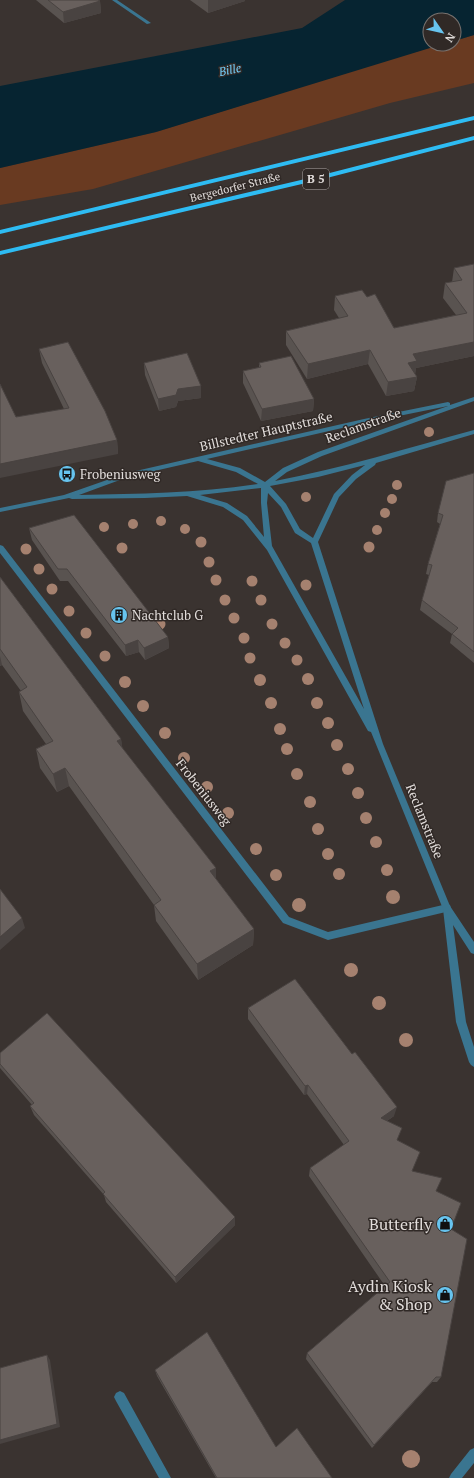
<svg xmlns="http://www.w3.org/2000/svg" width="474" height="1478" viewBox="0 0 474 1478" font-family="'PT Serif',serif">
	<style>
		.green { fill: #693a21 }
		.water { fill: #062431 }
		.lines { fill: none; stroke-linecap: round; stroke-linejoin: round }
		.service { fill: #3a7590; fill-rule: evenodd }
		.minor { fill: #3a7590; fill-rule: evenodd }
		.tertiary { fill: #3a7590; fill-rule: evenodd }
		.trunk { fill: #2ebcf3; fill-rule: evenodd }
		.tree { fill: #a5816f }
		.wall { fill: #595350 }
		.shaded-wall { fill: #494341 }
		.building { fill: #68605d; stroke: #494341 }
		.labels { text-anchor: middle; stroke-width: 3; stroke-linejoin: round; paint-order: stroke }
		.far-street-label { font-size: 11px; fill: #e2dddb; stroke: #302926 }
		.far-water-label { font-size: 12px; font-style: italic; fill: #75d2fe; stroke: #302926 }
		.shield { fill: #302926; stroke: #ada7a5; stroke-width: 1 }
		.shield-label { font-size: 12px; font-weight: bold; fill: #e2dddb }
		.street-label { font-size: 13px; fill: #e2dddb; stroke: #302926 }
		.poi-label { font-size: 13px; fill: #e2dddb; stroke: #302926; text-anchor: start }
		.near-poi-label { font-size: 16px; fill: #e2dddb; stroke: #302926; text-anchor: end }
	</style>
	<rect width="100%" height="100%" fill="#3a3330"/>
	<path class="green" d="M474,35v48l-84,20 -297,86 -93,16v-37l156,-36 227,-71 60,-17h11v-3z"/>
	<path class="water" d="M345,0h129v35l-20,6v-21h-24v24h13l-287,88 -156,36v-82l302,-58z"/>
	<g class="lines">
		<path class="service" d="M112,0h5l34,23 -4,1z
			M120,1391l4,2 47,85h-12l-43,-77 -2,-4 2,-4z"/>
		<path class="minor" d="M0,545l3,1 286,371 39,15 119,-28 3,1 1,3 -1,3 -122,29 -45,-17 -283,-370z"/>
		<path class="tertiary" d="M474,397v4l-152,55 -35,16 -12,9c68,-13 133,-33 199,-51v4l-98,29 -1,2 -19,14 -17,18 -21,45 65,202 67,162 24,36v12l-3,-1 -18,-28 13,97 8,25v20l-3,-2 -2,-3 -13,-40 -13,-113 -72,-177 -3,-1 -101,-181 -24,-30 -20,-13 -36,-11 -42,2 -73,1 -3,-1 -69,14v-4l64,-13 63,-22 237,-54 84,-17 2,1v2zM448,406l-130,46 -35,16 -18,14 -25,-14 -33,-9 157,-36zM198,461l38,11 22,12c-60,9 -119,10 -179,11l49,-18zM365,465l-13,10 -18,19 -21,44 -13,-9 -14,-25 -16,-18 48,-9zM261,488v15l3,34 -17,-21 -20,-13 -27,-8zM268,493l13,14 14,26 16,10 53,166 -92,-163 -5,-43z
			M474,1448v15l-12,15h-13l2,-4 19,-24z"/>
		<path class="trunk" d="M474,116v4l-474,114v-4z
			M474,136v4l-155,40 -319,75v-4l318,-75z"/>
	</g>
	<g class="tree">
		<circle cx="429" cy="432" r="5"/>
		<circle cx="397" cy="485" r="5"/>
		<circle cx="306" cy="497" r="5"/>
		<circle cx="392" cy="499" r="5"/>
		<circle cx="385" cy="513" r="5"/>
		<circle cx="161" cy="521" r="5"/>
		<circle cx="133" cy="524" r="5"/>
		<circle cx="104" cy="527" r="5"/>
		<circle cx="185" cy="529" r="5"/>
		<circle cx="377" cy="530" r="5"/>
		<circle cx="201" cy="542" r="5.5"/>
		<circle cx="369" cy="547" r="5.5"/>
		<circle cx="122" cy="548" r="5.5"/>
		<circle cx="26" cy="549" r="5.5"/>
		<circle cx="209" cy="562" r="5.5"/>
		<circle cx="39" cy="569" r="5.5"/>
		<circle cx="216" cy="580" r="5.5"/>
		<circle cx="252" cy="581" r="5.5"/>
		<circle cx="306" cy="585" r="5.5"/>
		<circle cx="52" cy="589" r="5.5"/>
		<circle cx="225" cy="600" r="5.5"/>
		<circle cx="261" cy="600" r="5.5"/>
		<circle cx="69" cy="611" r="5.5"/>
		<circle cx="234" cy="618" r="5.5"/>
		<circle cx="160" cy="624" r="5.5"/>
		<circle cx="272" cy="624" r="5.5"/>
		<circle cx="86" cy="633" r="5.5"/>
		<circle cx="244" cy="638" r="5.5"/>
		<circle cx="285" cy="643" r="5.5"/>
		<circle cx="105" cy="656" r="5.5"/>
		<circle cx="250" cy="658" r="5.5"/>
		<circle cx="297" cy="660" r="5.5"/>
		<circle cx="308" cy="679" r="6"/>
		<circle cx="260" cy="680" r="6"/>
		<circle cx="125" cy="682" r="6"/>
		<circle cx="271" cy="703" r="6"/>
		<circle cx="317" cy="703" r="6"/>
		<circle cx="143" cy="706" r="6"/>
		<circle cx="328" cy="723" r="6"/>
		<circle cx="280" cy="729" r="6"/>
		<circle cx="165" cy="733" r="6"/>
		<circle cx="337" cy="745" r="6"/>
		<circle cx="287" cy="749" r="6"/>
		<circle cx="184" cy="758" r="6"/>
		<circle cx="348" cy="769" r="6"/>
		<circle cx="297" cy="774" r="6"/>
		<circle cx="207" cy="787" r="6"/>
		<circle cx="358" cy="793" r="6"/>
		<circle cx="310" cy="802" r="6"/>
		<circle cx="228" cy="813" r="6"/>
		<circle cx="366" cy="818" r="6"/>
		<circle cx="318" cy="829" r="6"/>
		<circle cx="376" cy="842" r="6"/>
		<circle cx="256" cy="849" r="6"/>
		<circle cx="328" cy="854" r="6"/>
		<circle cx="387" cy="870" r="6"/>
		<circle cx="339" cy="874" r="6"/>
		<circle cx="276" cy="875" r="6"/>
		<circle cx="393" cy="897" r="7"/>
		<circle cx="299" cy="905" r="7"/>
		<circle cx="351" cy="970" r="7"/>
		<circle cx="379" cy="1003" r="7"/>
		<circle cx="406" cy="1040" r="7"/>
		<circle cx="411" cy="1459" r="9"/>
	</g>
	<path class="wall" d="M36,0h62l2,1 1,12 -37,10z
		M190,0h55v1l-37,12z
		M474,264v92l-58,12 -1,6 2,3 -3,14 -28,5 -18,-32 -61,15 -21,-34v-14l53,-13 -5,-8 1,-14 32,1 27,31 62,-13 -13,-17 2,-15 7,-1 2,-14z
		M39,349l78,91 1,14 -102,-37 48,-8 -22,-46z
		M144,363l57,35 -23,3 -2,6 -17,4 -14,-36z
		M259,363l55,36 -1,12 -52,10 -18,-38v-12l16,-3z
		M474,473v190l-24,-20 2,-9 -32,-24 2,-10 7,-25 -3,-1 2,-10 12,-40 -3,-2 1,-9z
		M29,528l139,109 1,11 -24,12 -6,-8 -13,4 -58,-75h-8l-28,-41z
		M0,577l121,162 1,9 94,120v11l38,50 -1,16 -55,35 -42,-59 -2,-16 -85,-119 -12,6 -17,-24 -4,-19 10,-5 -23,-33 -4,-19 2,-1 -19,-26 -2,1z
		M248,1008l146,108 -7,5 26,50 23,20 15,38 -10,148 -4,5h-5l-60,66 -66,-89 1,-6 78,-67 -76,-110 1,-8 34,-23 -37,-51 -3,1 -56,-76z
		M0,1053l235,172 -59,58 -70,-81 -2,-7 -70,-80 -4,-9 2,-1 -32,-37z
		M155,1370l121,77 56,31h-116l-59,-102z"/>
	<path class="shaded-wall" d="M208,0h37v1l-37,12z
		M100,1l1,12 -37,10 -1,-11z
		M474,342v14l-58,12 -1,7 -7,-12 5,-9z
		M370,350l-2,14 -61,15 1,-15z
		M417,377l-3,14 -28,5 2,-14z
		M201,386v12l-23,3 -2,6 -17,4 -1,-12 20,-10z
		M314,399l-1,12 -52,10 1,-12z
		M117,440l1,14 -118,24v-14z
		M168,637l1,11 -24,12 -1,-12z
		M138,640l1,12 -13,4 -1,-11z
		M0,656l2,9 -2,1z
		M121,739l3,18 -7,-16z
		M65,768l4,18 -12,6 -4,-18z
		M216,868v17l-6,-14z
		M22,918l3,10 -25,22v-13z
		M254,929l-1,16 -55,35 -1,-16z
		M308,1085l-1,9 -3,1 1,-9z
		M397,1107l-3,9 -16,11 3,-9z
		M235,1217v8l-59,58 -1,-6z
		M47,1355l3,5 10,67 -60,17v-4z"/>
	<path class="building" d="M48,0h50l2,1 -37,11z
		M474,264v78l-61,12 4,7 -9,2 9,14 -29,5 -18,-32 -62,14 -22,-33 62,-15 -13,-20 27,-6 5,7 8,-3 19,34 73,-15 -22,-30 17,-3 -8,-12z
		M68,342l37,69 12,29 -117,24v-80l16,33 53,-9 -30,-59z
		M187,353l14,33 -23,3 -2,6 -18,4 -14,-36z
		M291,356l23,43 -52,10 -19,-38 18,-4 -2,-4z
		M474,473v179l-22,-18 6,-6 -36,-28 10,-35 -4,-1 15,-49 -5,-2 8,-32z
		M74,515l94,122 -24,11 -6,-8 -13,5 -58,-76h-9l-29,-41z
		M0,577l121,162 -4,2 99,127 -6,3 44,58 -57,35 -43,-59 7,-5 -96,-132 -12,6 -17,-25 17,-8 -34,-49 8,-5 -27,-38z
		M0,889l22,29 -22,19z
		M295,979l57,75 3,-2 42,55 -16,11 21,10 -5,12 23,12 -8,19 30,7 -6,13 25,12 -10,26 16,10 -26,138h-5l-62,68 -67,-92 83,-71 -80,-114 39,-27 -41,-56 -3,1 -57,-78z
		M47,1013l188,204 -60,60 -72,-83 2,-2 -75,-86 4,-3 -34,-39v-11z
		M207,1332l69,115 21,-19 35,50h-115l-62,-108z
		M47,1355l10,69 -57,16v-72z"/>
	<defs>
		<g id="bus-disc" transform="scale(0.9)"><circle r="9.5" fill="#67c4ef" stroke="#302926"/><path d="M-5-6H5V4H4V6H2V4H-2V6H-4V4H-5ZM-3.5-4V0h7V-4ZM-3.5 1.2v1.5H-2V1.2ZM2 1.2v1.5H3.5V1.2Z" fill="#111"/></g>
		<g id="building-disc" transform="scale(0.9)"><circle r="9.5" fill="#67c4ef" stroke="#302926"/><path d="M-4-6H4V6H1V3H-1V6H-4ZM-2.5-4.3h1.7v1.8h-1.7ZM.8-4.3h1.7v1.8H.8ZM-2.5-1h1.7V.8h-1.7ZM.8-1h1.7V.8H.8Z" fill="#111"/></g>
		<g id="shop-disc" transform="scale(0.9)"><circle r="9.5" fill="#67c4ef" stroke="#302926"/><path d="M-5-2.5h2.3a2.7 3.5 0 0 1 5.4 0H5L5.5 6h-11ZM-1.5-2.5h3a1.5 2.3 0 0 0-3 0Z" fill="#111"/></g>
	</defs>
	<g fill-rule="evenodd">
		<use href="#bus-disc" x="67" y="474"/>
		<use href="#building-disc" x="119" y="615"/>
		<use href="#shop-disc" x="445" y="1224"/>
		<use href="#shop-disc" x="445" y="1295"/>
	</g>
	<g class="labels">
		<g class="far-street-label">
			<text transform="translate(235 187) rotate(-14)" y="4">Bergedorfer Straße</text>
		</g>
		<g class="far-water-label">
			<text transform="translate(230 70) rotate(-12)" y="4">Bille</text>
		</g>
		<rect class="shield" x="303" y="169" width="26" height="20" rx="3"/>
		<g class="shield-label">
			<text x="316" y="183">B 5</text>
		</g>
		<g class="street-label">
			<text transform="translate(363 425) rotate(-20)" y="5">Reclamstraße</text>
			<text transform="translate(266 431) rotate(-13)" y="5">Billstedter Hauptstraße</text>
			<text transform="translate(204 792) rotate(52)" y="5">Frobeniusweg</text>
			<text transform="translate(425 821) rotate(68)" y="5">Reclamstraße</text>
		</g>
		<g class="poi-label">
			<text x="80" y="479">Frobeniusweg</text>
			<text x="132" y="620">Nachtclub G</text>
		</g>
		<g class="near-poi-label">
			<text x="432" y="1230">Butterfly</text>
			<text x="432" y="1292">Aydin Kiosk<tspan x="432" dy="18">&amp; Shop</tspan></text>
		</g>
	</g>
	<g transform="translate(442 32) rotate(124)"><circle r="19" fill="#302926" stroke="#77716e"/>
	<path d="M0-3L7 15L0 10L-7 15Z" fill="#67c4ef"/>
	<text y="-6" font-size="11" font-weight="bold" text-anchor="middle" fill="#e2dddb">N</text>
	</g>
</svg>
